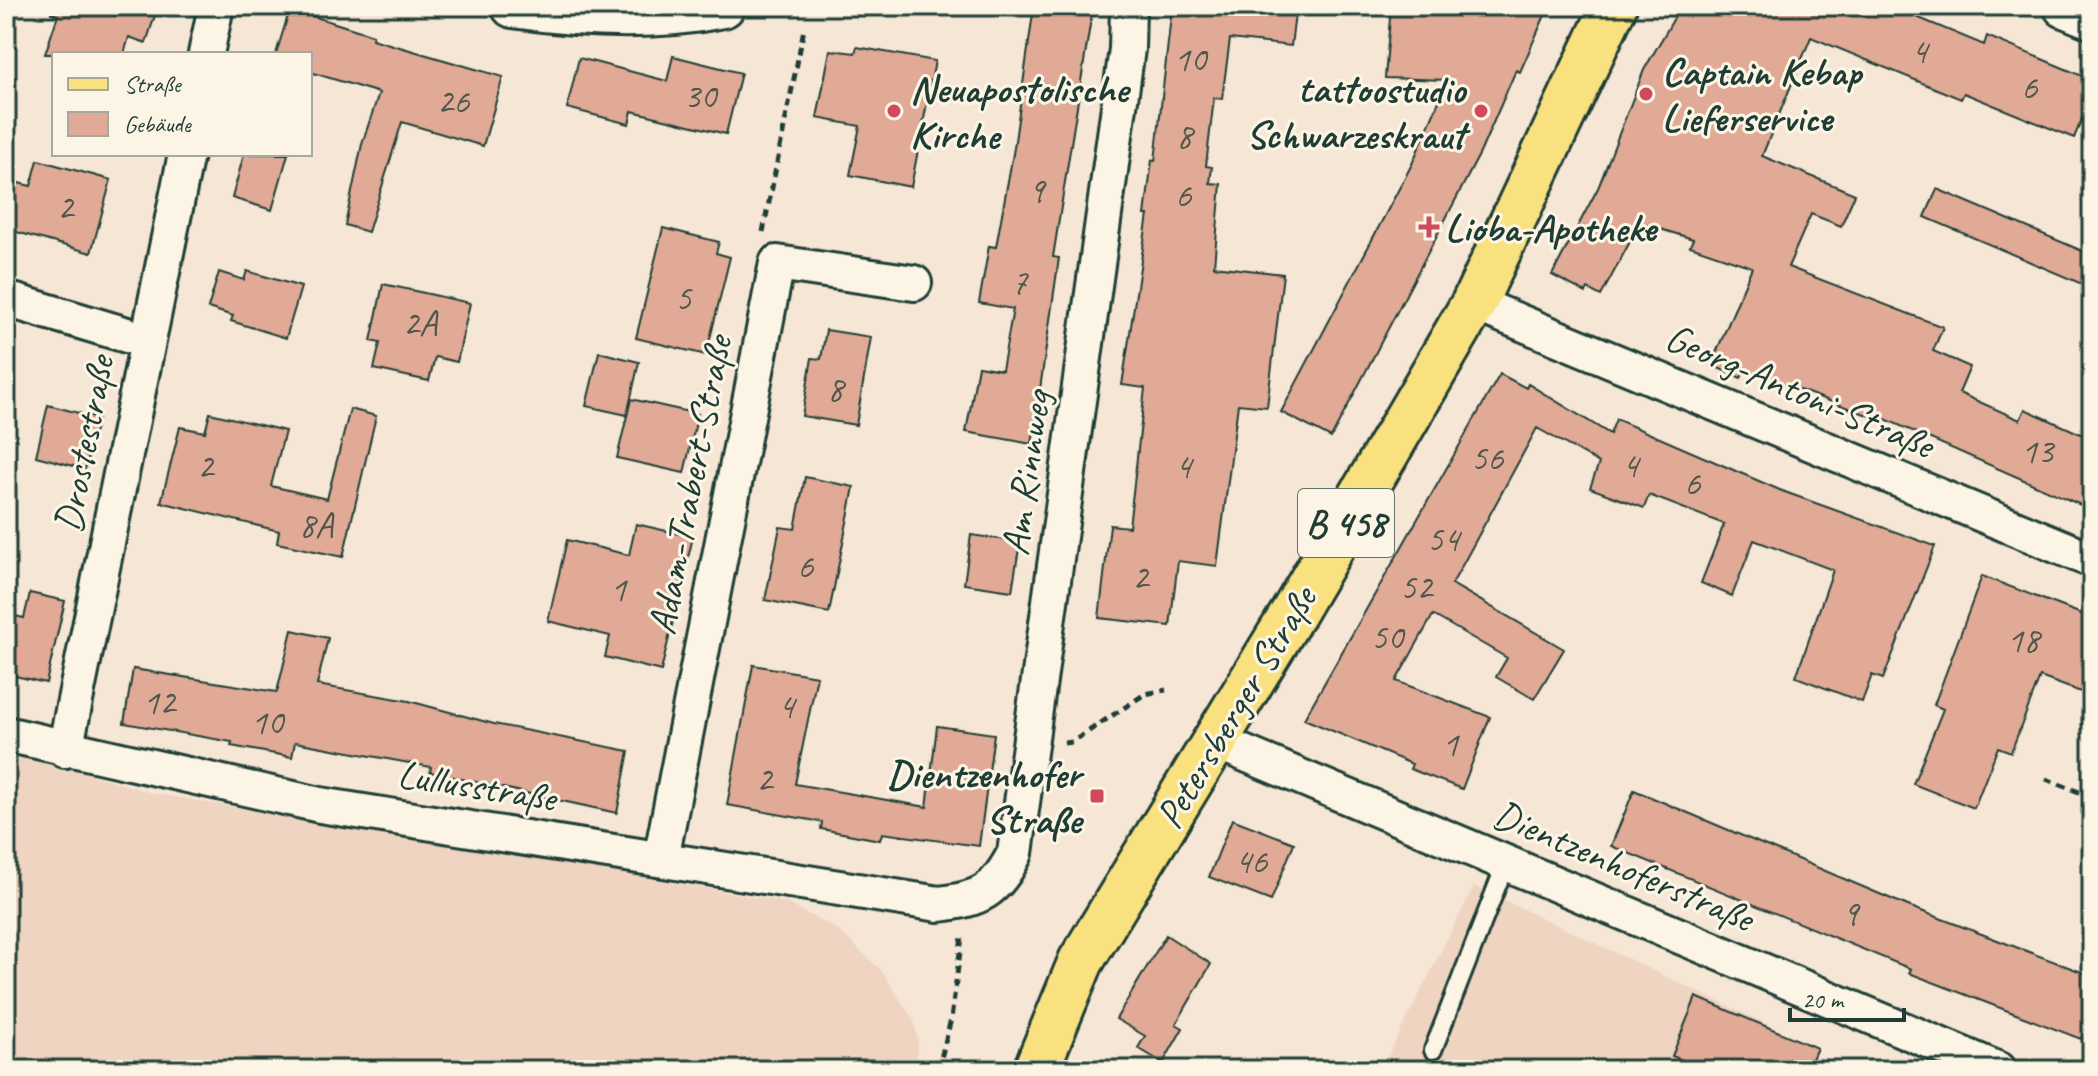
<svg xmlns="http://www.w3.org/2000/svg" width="2098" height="1076" viewBox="0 0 2098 1076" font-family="Caveat,sans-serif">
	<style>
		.built { fill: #efd4c2 }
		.building { fill: #e0aa96; stroke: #1f3d34; stroke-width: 2 }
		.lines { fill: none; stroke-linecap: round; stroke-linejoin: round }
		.service-casing { stroke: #1f3d34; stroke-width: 22 }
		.minor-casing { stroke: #1f3d34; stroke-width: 40 }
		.tertiary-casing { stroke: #1f3d34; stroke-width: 48 }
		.primary-casing { stroke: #1f3d34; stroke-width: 50 }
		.path { stroke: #1f3d34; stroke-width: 5; stroke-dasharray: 8 6; stroke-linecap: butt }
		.service { stroke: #fcf5e5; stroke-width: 16 }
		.minor { stroke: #fcf5e5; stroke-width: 34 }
		.tertiary { stroke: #fcf5e5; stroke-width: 42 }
		.primary { stroke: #fae180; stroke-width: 44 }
		.poi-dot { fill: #d1495b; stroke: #fcf5e5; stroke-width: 3 }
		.labels { text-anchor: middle; stroke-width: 6; stroke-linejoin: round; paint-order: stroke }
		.number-label { font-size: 36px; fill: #4f584c }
		.shield { fill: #fcf5e5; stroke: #617469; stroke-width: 2 }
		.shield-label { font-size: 38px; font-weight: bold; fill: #1f3d34 }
		.poi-label { font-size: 40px; font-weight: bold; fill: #1f3d34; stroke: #fcf5e5; text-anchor: start }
		.street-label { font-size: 40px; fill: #1f3d34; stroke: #fcf5e5 }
	</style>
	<rect width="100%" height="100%" fill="#f6e6d5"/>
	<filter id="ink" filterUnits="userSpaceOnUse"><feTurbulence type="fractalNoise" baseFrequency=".0125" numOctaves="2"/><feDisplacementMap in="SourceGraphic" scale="16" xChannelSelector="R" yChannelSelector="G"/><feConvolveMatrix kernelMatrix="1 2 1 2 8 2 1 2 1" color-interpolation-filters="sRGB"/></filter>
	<g filter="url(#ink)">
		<path class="built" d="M6,749l146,44 632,109 53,27 44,41 33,51 4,20 -3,29h-909z
			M1474,886l343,162 -10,22h-426z"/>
		<path class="building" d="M52,6h106l-12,37 -17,-6 -5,17h-79l13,-39 -7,-2z
			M1034,6h59l-40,251 6,1 -27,186 -66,-12 12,-66 24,4 11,-61 -34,-6 10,-57 7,1 18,-99z
			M1172,6h124l-5,40 -61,-7 -8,60 -8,-1 -8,68 6,1 -2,16 11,1 -7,82 69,8 -16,133 -29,-3 -21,162 -39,-5 -8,65 -71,-8 11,-93 19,2 16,-139 -23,-3 26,-170h-3l7,-55 3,1z
			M1391,6h158l-29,66 -4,-2 -36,83 -149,285 -50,-26 131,-248 36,-84 -63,-2z
			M1681,6h209l94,39 3,-9 105,44v15l-18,43 -110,-45 -3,6 -150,-62 -49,119 93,38 -14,32 -30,-12 -23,53 155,60 -10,24 37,16 -11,26 61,27 5,-11 67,30v71l-218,-96 -1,3 -128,-47 -4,8 -30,-13 41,-98 -62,-21 3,-7 -53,-16 -39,73 -13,-7 -2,4 -34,-18 46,-87 46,-118z
			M290,9l83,26 -1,4 131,38 -20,69 -81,-24 -34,110 -23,-7 17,-81 17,-51 -69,-21v-18h-34z
			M857,47l78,14 -24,126 -61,-12 10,-49 -43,-8 13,-68 25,3z
			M673,56l68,17 -15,61 -94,-23 -3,13 -62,-16 12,-50 88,23z
			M244,154h44l-16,56 -40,-12z
			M38,160l73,20 -20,73 -85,-24v-49l25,6z
			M1937,189l155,66 -10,29 -157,-67z
			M663,228l56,14 -3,11 14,4 -24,98 -70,-17z
			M247,271l54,16 -15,51 -55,-17 2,-5 -25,-8 11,-36 25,8z
			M383,284l87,19 -13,59 -22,-5 -6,24 -55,-12 6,-26 -9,-2z
			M826,330l45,7 -15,88 -54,-9 10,-58 9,1z
			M599,352l40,10 -12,53 -41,-9z
			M1500,374l26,14 2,-4 82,50 6,-15 166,72 153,55 -52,133 -11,-4 -10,27 -66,-25 37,-107 -79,-30 -22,56 -31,-13 23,-59 -75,-29 -5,13 -54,-20 9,-25 -62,-35 -85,156 112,65 -30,50 -38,-22 11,-19 -74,-43 -37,66 94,36 -28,72 -52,-20 2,-5 -108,-45z
			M631,399l67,15 -14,59 -67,-15z
			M48,405l50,13 -13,51 -49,-13z
			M350,409l26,7 -33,141 -66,-14 2,-12 -118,-29 19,-75 25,5 5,-19 75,18 -14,55 56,13z
			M805,477l49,10 -25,126 -64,-13 15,-73 15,2z
			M636,524l57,13 -32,134 -56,-14 5,-21 -62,-15 19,-81 62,15z
			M971,535l49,7 -8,49 -48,-7z
			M1982,576l110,42v78l-52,-19 -29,75 -13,-5 -24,61 -61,-24 30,-75 -9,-4z
			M30,593l35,8 -19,82 -40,-9v-60l18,4z
			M292,630l36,8 -11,47 92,16 85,23 135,27 -12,62 -187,-41 1,-5 -136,-25 -3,15 -61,-11 1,-4 -108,-19 9,-54 144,23z
			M753,665l64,11 -22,108 132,23 10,-81 57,8 -15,112 -97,-13 -2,7 -59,-11 1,-7 -95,-17z
			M1634,790l274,116 184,70v35l-11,28 -172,-66 2,-4 -300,-123z
			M1232,819l62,24 -23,58 -62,-24z
			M1166,935l45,29 -35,60 7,4 -20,35 -25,-15 7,-12 -29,-17z
			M1696,997l121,51 -10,22h-101l-34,-14z"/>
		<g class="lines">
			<g class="service-casing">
				<path id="service" d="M1433,1050l73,-187"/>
			</g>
			<g class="minor-casing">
				<path id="minor" d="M206,54l10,-48
					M6,299l141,42
					M1474,303l618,257
					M6,734l314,71 619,99c42,-5 56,-12 76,-51l112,-804 1,-43
					M1215,741l784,329
					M65,750l121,-596
					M661,859l116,-596 137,20"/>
			</g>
			<g class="tertiary-casing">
				<path id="tertiary" d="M513,6c67,10 143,14 210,0
					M2065,6l27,11"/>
			</g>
			<g class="primary-casing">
				<path id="primary" d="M1036,1070l45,-109 212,-348 181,-310 140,-297"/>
			</g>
			<path class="path" d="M763,232l41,-203
				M1064,743l8,-1 73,-48 21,-4
				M2046,779l46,18
				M938,1070l13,-51 11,-82"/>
			<use href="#service" class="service"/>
			<use href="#minor" class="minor"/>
			<use href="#tertiary" class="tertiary"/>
			<use href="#primary" class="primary"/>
		</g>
	</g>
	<g class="poi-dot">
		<circle cx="1646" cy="94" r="8"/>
		<circle cx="894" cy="111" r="8"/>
		<circle cx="1481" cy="111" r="8"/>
		<path d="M1425 215h8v8h8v8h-8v8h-8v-8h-8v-8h8z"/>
		<rect x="1089" y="788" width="16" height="16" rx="4"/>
	</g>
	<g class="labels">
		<g class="number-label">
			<text x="1919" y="63">4</text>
			<text x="1190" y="71">10</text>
			<text x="2029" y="99">6</text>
			<text x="700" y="108">30</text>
			<text x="453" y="113">26</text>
			<text x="1184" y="148">8</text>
			<text x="1036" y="202">9</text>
			<text x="1183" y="207">6</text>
			<text x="65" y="219">2</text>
			<text x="1019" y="294">7</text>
			<text x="683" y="310">5</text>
			<text x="420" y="335">2A</text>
			<text x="835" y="401">8</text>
			<text x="2037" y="463">13</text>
			<text x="1487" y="470">56</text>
			<text x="1630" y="477">4</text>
			<text x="205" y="478">2</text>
			<text x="1183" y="478">4</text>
			<text x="1692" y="495">6</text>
			<text x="316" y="537">8A</text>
			<text x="1443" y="551">54</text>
			<text x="805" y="578">6</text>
			<text x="1140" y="589">2</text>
			<text x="1416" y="599">52</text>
			<text x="618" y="601">1</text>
			<text x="1387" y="649">50</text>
			<text x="2023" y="652">18</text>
			<text x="159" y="714">12</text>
			<text x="786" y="718">4</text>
			<text x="267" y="734">10</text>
			<text x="1450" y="756">1</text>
			<text x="764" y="791">2</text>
			<text x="1251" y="873">46</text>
			<text x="1850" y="925">9</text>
		</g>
		<rect class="shield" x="1298" y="489" width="96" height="68" rx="6"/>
		<g class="shield-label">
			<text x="1346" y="536">B 458</text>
		</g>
		<g class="poi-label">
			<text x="1662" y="85">Captain Kebap<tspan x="1662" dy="46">Lieferservice</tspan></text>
			<text x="910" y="102">Neuapostolische<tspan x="910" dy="46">Kirche</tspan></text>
			<text x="1465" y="102" text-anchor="end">tattoostudio<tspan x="1465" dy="46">Schwarzeskraut</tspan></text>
			<text x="1445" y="241">Lioba-Apotheke</text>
			<text x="1081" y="787" text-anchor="end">Dientzenhofer<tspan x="1081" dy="46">Straße</tspan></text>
		</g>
		<g class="street-label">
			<text transform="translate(1800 390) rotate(23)" y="14">Georg-Antoni-Straße</text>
			<text transform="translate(83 444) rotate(-79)" y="14">Drostestraße</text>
			<text transform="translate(1025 473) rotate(-82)" y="14">Am Rinnweg</text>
			<text transform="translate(689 485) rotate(-79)" y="14">Adam-Trabert-Straße</text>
			<text transform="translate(1235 707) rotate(-59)" y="14">Petersberger Straße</text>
			<text transform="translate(477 785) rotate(9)" y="14">Lullusstraße</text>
			<text transform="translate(1624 865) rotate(23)" y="14">Dientzenhoferstraße</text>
		</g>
	</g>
	<rect width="2098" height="1076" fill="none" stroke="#fcf5e5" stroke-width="32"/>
	<rect x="16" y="16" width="2066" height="1044" fill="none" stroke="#1f3d34" stroke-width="3" filter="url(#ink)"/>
	<rect x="52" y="52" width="260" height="104" fill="#fcf5e5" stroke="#a4ab9e" stroke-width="2"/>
	<rect x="68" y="78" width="40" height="12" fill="#fae180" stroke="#a4ab9e" stroke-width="2"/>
	<text x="124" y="92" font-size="24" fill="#1f3d34">Straße</text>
	<rect x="68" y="112" width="40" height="24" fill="#e0aa96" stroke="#a4ab9e" stroke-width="2"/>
	<text x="124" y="132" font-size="24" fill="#1f3d34">Gebäude</text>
	<path d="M1790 1008v12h114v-12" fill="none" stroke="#1f3d34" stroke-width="4"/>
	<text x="1802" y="1008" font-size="24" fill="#1f3d34" stroke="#fcf5e5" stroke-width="6" paint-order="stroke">20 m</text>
</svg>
